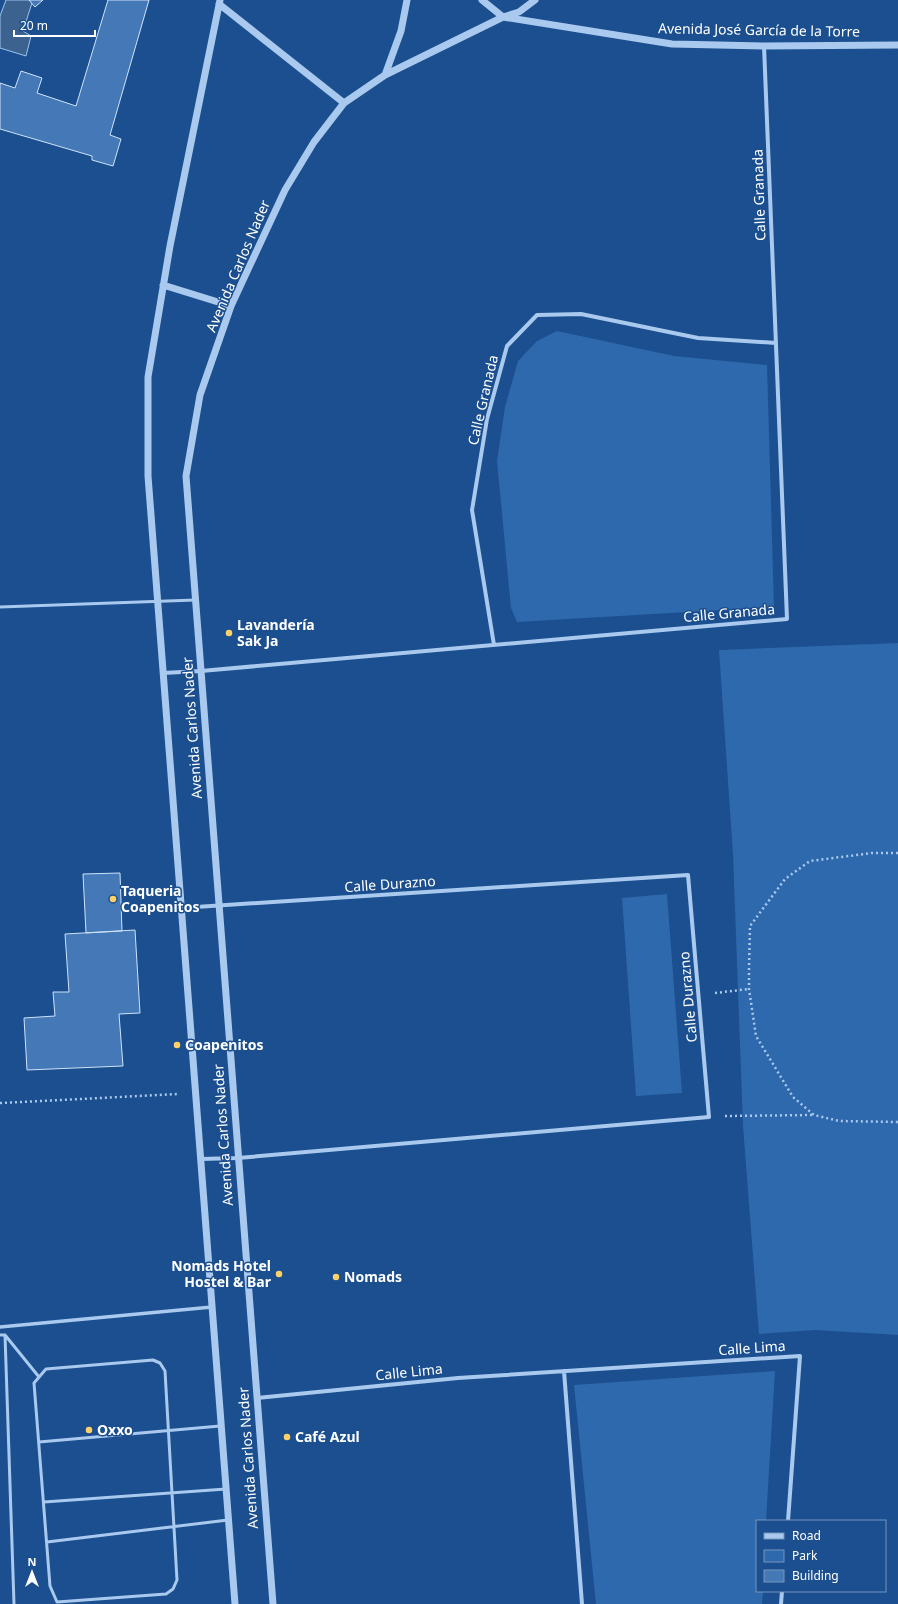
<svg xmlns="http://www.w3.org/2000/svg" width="898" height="1604" viewBox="0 0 898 1604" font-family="'Noto Sans',sans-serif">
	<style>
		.green { fill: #2e69ad }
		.water { fill: #3c6290; stroke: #9cc4f0 }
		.building { fill: #4478b7; stroke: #cfe3fa }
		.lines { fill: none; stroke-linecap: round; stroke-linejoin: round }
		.path { stroke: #a9c9ee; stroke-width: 2.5; stroke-dasharray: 2 3; stroke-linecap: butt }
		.service { stroke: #a9c9ee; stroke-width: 3 }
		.pedestrian { stroke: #a9c9ee; stroke-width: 3.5 }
		.minor { stroke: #a9c9ee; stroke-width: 4 }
		.tertiary { stroke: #a9c9ee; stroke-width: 7 }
		.poi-dot { fill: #ffd166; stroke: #1b4f8f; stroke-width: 1.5 }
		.labels { text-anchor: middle; stroke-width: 3; stroke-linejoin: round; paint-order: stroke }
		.street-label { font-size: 14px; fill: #fff; stroke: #1b4f8f }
		.poi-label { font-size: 14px; font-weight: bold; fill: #fff; stroke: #1b4f8f; text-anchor: start }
	</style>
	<rect width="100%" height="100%" fill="#1b4f8f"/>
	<path class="green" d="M557,331l117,25 93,9 7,242 -257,15 -6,-14 -14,-147 8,-54 13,-46 19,-20z
		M898,643v692l-83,-5 -56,4 -16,-208 -10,-272 -14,-204z
		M667,894l15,199 -46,3 -14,-198z
		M775,1371l-9,150h-9v70h6l-1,13h-166l-22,-219z"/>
	<path class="water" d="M6,0h23l3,3 -9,28 8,5 -5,20 -26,-8v-32z"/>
	<path class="building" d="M29,0h14l-8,7z
		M108,0h41l-39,135 11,4 -8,27 -21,-6v-4l-92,-27v-46l15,5 6,-17 21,7 -5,15 39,13z
		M120,873l2,58 -36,2 -3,-59z
		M135,930l5,83 -21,1 4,52 -96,4 -3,-52 31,-2 -2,-24h16l-4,-58z"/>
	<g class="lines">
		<path class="path" d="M898,853h-26l-62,8 -25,18 -35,47 -1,42v21l7,47 37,61 21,18 25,6 59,1
			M715,993l34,-4
			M0,1103l179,-9
			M725,1116l89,-1"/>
		<path class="service" d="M0,607l195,-7
			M0,1335h5l34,42
			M5,1335l9,269
			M153,1360l7,3 5,8 12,209 -4,9 -7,5 -109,8 -7,-16 -16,-203 12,-14z
			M39,1442l181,-16
			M44,1502l182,-13
			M47,1542l181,-22"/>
		<path class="pedestrian" d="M0,1327l212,-20"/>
		<path class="minor" d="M494,645l-22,-135 15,-91 20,-73 30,-31 44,-1 117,24 78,5
			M163,673l38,-2 586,-52 -23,-573
			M181,908l507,-33 21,242 -471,41 -37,1
			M564,1371l18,233
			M257,1398l201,-20 342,-22 -12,165
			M781,1604l1,-13"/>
		<path class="tertiary" d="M220,0l-50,246 -22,131v99l87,1128
			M482,0l21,17 169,27 92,2 134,-1
			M219,4l125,99
			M385,75l16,-44 6,-31
			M163,285l68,21
			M273,1604l-87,-1128 14,-81 31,-89 54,-116 29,-48 30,-39 41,-28 118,-58 16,-5 16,-12"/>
	</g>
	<g class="poi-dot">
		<circle cx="229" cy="633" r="4"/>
		<circle cx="113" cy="899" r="4"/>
		<circle cx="177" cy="1045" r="4"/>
		<circle cx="279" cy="1274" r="4"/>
		<circle cx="336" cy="1277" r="4"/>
		<circle cx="89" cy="1430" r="4"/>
		<circle cx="287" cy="1437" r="4"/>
	</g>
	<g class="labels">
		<g class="street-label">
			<text transform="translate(759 30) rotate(1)" y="5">Avenida José García de la Torre</text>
			<text transform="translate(759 195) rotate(-92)" y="5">Calle Granada</text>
			<text transform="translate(238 266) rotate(-67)" y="5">Avenida Carlos Nader</text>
			<text transform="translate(483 400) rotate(-77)" y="5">Calle Granada</text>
			<text transform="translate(729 613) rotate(-5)" y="5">Calle Granada</text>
			<text transform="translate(192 728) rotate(-94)" y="5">Avenida Carlos Nader</text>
			<text transform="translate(390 884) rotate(-4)" y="5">Calle Durazno</text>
			<text transform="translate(688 997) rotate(-95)" y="5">Calle Durazno</text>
			<text transform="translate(223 1135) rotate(-94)" y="5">Avenida Carlos Nader</text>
			<text transform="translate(752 1348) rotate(-4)" y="5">Calle Lima</text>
			<text transform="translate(409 1372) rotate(-6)" y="5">Calle Lima</text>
			<text transform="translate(248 1458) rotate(-94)" y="5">Avenida Carlos Nader</text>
		</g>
		<g class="poi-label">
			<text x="237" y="630">Lavandería<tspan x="237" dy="16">Sak Ja</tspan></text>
			<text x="121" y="896">Taqueria<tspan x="121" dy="16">Coapenitos</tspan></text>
			<text x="185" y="1050">Coapenitos</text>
			<text x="271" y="1271" text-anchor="end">Nomads Hotel<tspan x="271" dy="16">Hostel &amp; Bar</tspan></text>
			<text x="344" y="1282">Nomads</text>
			<text x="97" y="1435">Oxxo</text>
			<text x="295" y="1442">Café Azul</text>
		</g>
	</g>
	<rect x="756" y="1520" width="130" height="72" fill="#1b4f8f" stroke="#7695bc"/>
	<rect x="764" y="1533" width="20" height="6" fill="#a9c9ee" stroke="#7695bc"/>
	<text x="792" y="1540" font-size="12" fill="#ffffff">Road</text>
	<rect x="764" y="1550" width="20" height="12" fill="#2e69ad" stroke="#7695bc"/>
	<text x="792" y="1560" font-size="12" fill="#ffffff">Park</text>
	<rect x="764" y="1570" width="20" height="12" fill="#4478b7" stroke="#7695bc"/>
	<text x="792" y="1580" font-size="12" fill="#ffffff">Building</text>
	<g transform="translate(32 1572)" stroke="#1b4f8f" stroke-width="3" paint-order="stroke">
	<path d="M0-3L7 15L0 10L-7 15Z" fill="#ffffff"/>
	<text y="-6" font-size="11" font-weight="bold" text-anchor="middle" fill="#ffffff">N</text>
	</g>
	<path d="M14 30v6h81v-6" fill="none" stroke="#ffffff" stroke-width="2"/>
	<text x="20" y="30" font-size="12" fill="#ffffff" stroke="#1b4f8f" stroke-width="3" paint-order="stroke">20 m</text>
</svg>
